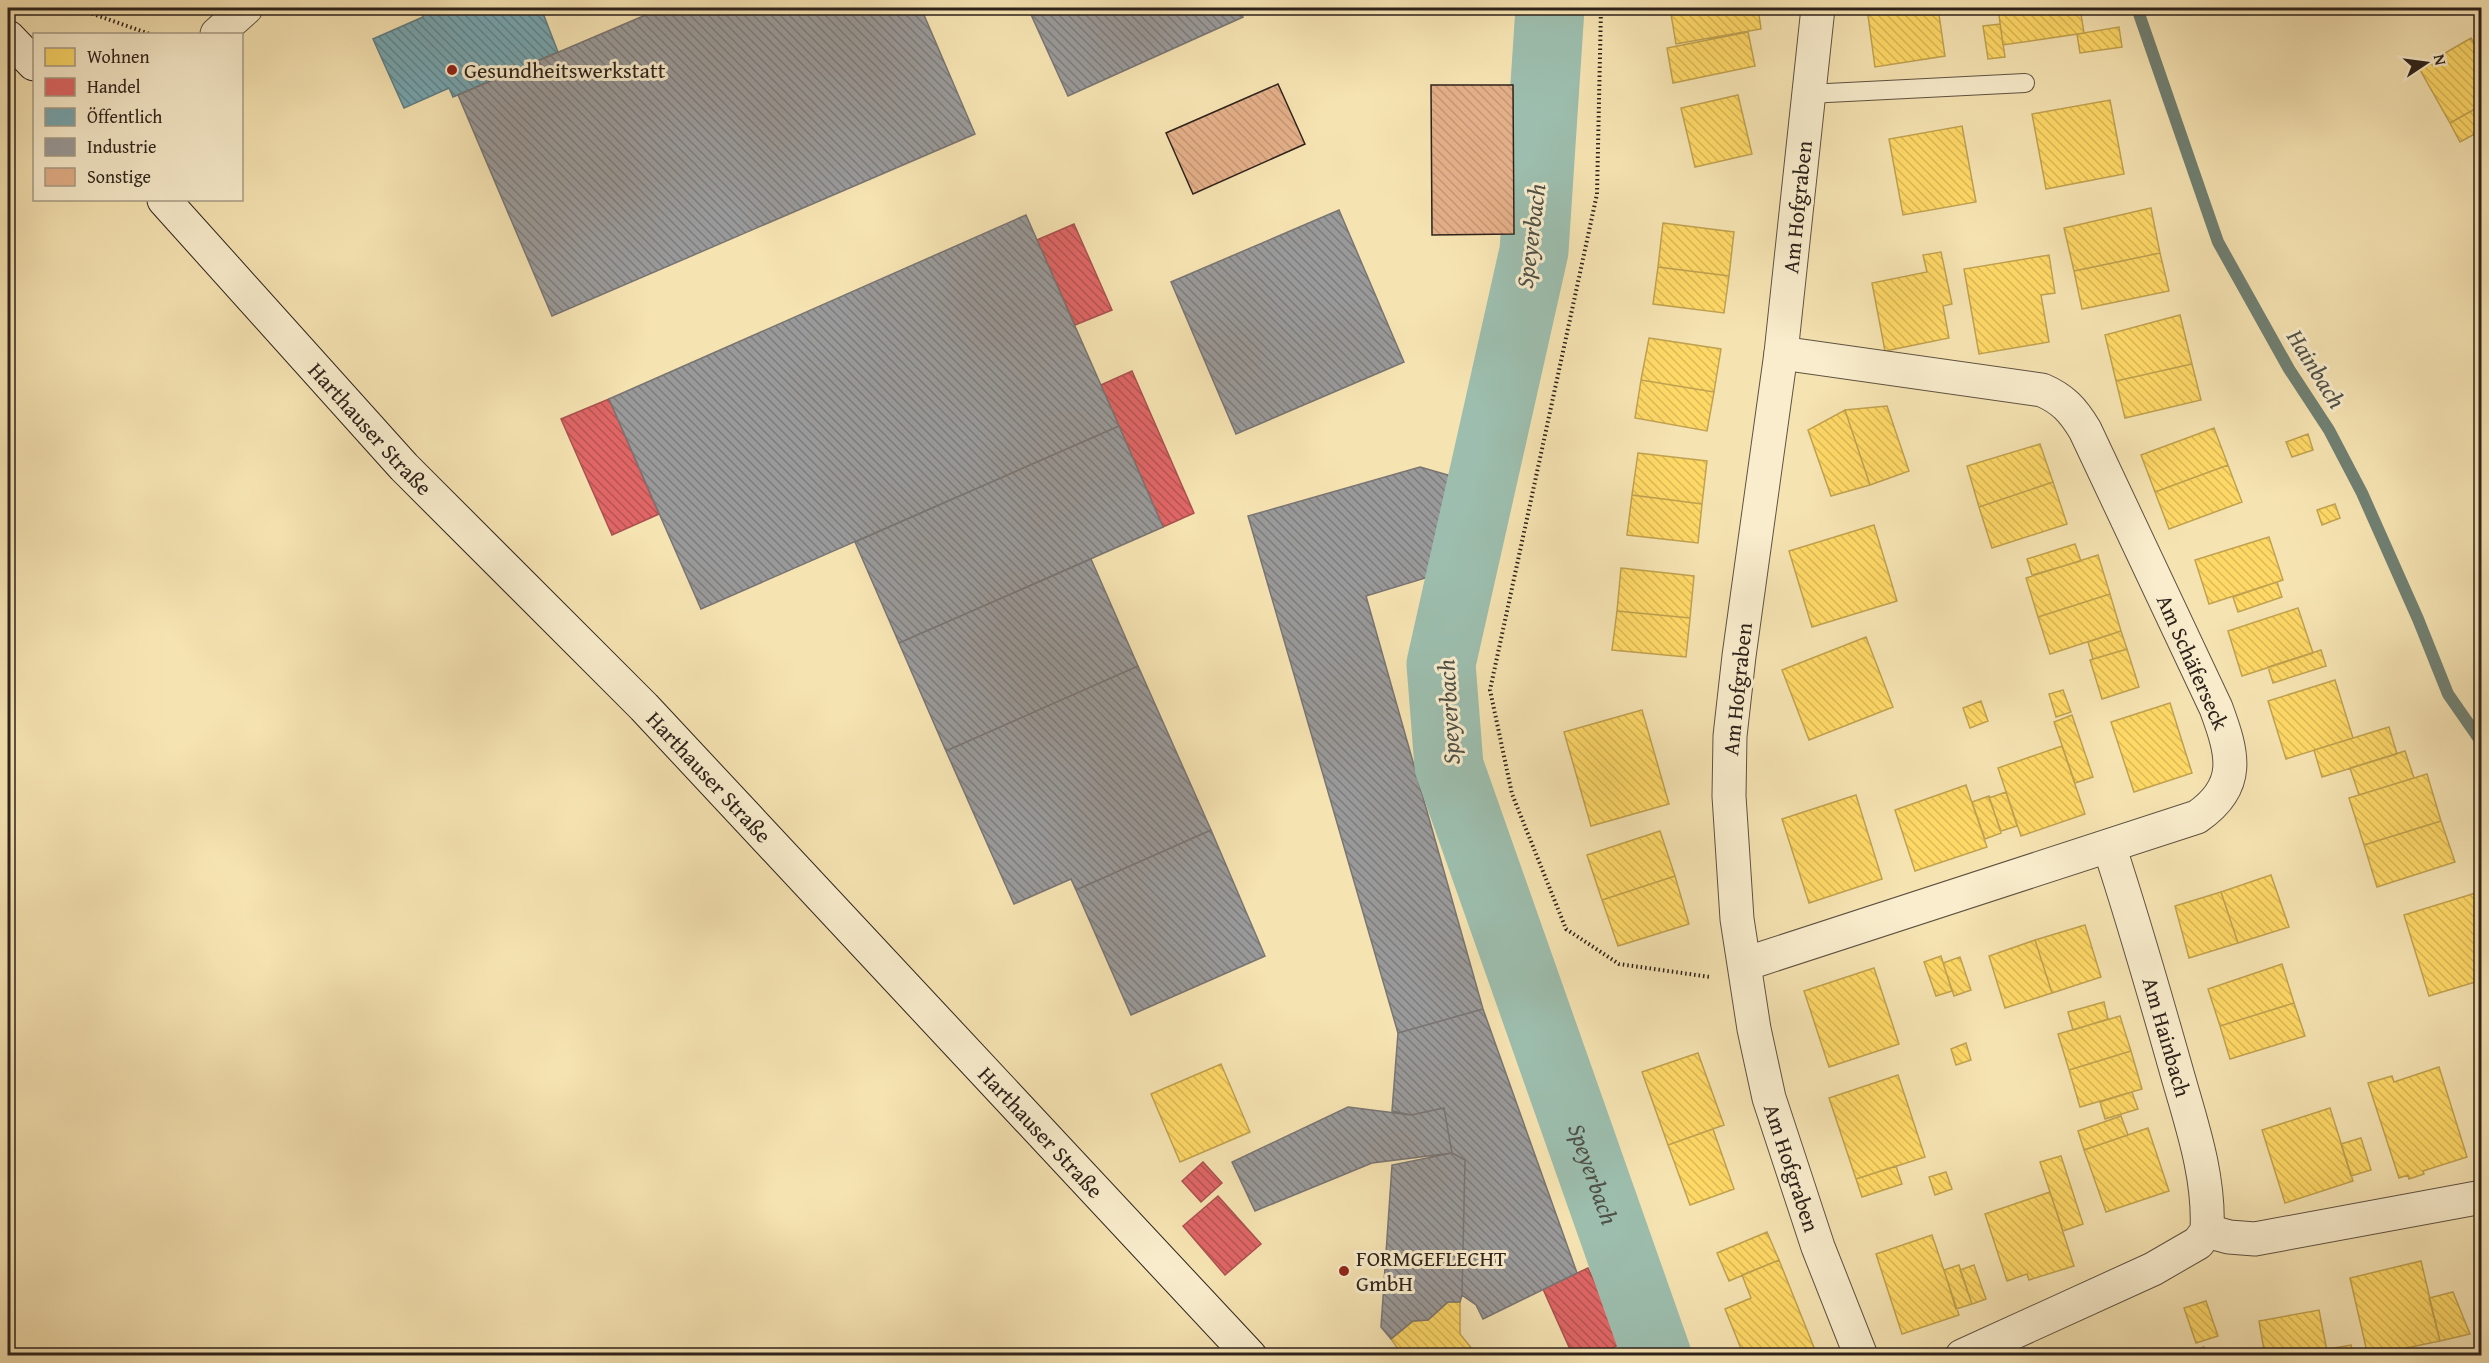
<svg xmlns="http://www.w3.org/2000/svg" width="2489" height="1363" viewBox="0 0 2489 1363" font-family="'Gentium Book Plus',serif">
	<style>
		.homes { fill: url(#homes-back-hatch); stroke: #c0a250; stroke-width: 1.5 }
		.shops { fill: url(#shops-back-hatch); stroke: #aa5250; stroke-width: 1.5 }
		.public { fill: url(#public-back-hatch); stroke: #607e83; stroke-width: 1.5 }
		.industry { fill: url(#industry-back-hatch); stroke: #797573; stroke-width: 1.5 }
		.lines { fill: none; stroke-linecap: round; stroke-linejoin: round }
		.stream { stroke: #708073; stroke-width: 12 }
		.river { stroke: #9dbeae; stroke-width: 69 }
		.building { fill: url(#building-back-hatch); stroke: #2d221b; stroke-width: 1.5 }
		.service-casing { stroke: #5f5241; stroke-width: 20 }
		.minor-casing { stroke: #5f5241; stroke-width: 35 }
		.secondary-casing { stroke: #2d221b; stroke-width: 35 }
		.path { stroke: #2d221b; stroke-width: 4; stroke-dasharray: 1.5 3; stroke-linecap: butt }
		.service { stroke: #f9edcd; stroke-width: 18 }
		.minor { stroke: #f9edcd; stroke-width: 33 }
		.secondary { stroke: #f9edcd; stroke-width: 33 }
		.poi-dot { fill: #8f2418; stroke: #f9edcd; stroke-width: 2 }
		.labels { text-anchor: middle; stroke-width: 6; stroke-linejoin: round; paint-order: stroke }
		.poi-label { font-size: 22px; fill: #2d221b; stroke: #f9edcd; text-anchor: start }
		.street-label { font-size: 22px; fill: #2d221b; stroke: #f9edcd }
		.water-label { font-size: 24px; font-style: italic; fill: #4f5147; stroke: #f9edcd }
	</style>
	<defs>
		<pattern id="homes-back-hatch" width="6" height="6" patternUnits="userSpaceOnUse" patternTransform="scale(1.5)"><rect width="6" height="6" fill="#ffd966"/><path d="M-1 5l2 2M0 0l6 6M5-1l2 2" fill="none" stroke="#dbba58"/></pattern>
		<pattern id="shops-back-hatch" width="6" height="6" patternUnits="userSpaceOnUse" patternTransform="scale(1.5)"><rect width="6" height="6" fill="#e06666"/><path d="M-1 5l2 2M0 0l6 6M5-1l2 2" fill="none" stroke="#b65453"/></pattern>
		<pattern id="public-back-hatch" width="6" height="6" patternUnits="userSpaceOnUse" patternTransform="scale(1.5)"><rect width="6" height="6" fill="#76a5af"/><path d="M-1 5l2 2M0 0l6 6M5-1l2 2" fill="none" stroke="#61868e"/></pattern>
		<pattern id="industry-back-hatch" width="6" height="6" patternUnits="userSpaceOnUse" patternTransform="scale(1.5)"><rect width="6" height="6" fill="#999"/><path d="M-1 5l2 2M0 0l6 6M5-1l2 2" fill="none" stroke="#7d7c7c"/></pattern>
		<pattern id="building-back-hatch" width="6" height="6" patternUnits="userSpaceOnUse" patternTransform="scale(1.5)"><rect width="6" height="6" fill="#e3af88"/><path d="M-1 5l2 2M0 0l6 6M5-1l2 2" fill="none" stroke="#c39675"/></pattern>
	</defs>
	<rect width="100%" height="100%" fill="#f6e3b2"/>
	<filter id="stains"><feTurbulence type="fractalNoise" baseFrequency=".00333" numOctaves="4"/><feColorMatrix values="0 0 0 0 .2 0 0 0 0 .09 0 0 0 0 .02 0 0 0 .5 -.17"/></filter>
	<radialGradient id="worn" r=".72"><stop offset=".6" stop-color="#630" stop-opacity="0"/><stop offset="1" stop-color="#630" stop-opacity=".3"/></radialGradient>
	<path class="homes" d="M1670,8h88l3,21 -85,15z
		M1867,8h71l7,48 -70,11z
		M1998,8h82l4,25 -81,12z
		M2000,24l5,33 -17,2 -5,-33z
		M2119,27l3,20 -42,6 -3,-19z
		M1748,32l7,34 -82,17 -6,-35z
		M2471,38l11,18v49l-32,18 -31,-55z
		M1738,95l14,59 -57,13 -14,-59z
		M2110,100l14,74 -78,15 -14,-75z
		M2482,105v25l-22,12 -10,-19z
		M1962,126l14,76 -73,13 -14,-76z
		M2151,208l9,45 -86,18 -10,-43z
		M1663,223l71,9 -5,44 -71,-9z
		M1941,252l11,52 -9,2 6,32 -64,13 -13,-68 55,-11 -4,-17z
		M2160,253l9,38 -87,18 -8,-38z
		M2049,255l6,38 -14,2 8,47 -70,12 -15,-85z
		M1658,267l71,9 -5,37 -71,-9z
		M2180,315l12,49 -76,17 -11,-46z
		M1649,338l72,11 -7,43 -73,-12z
		M2192,364l9,36 -76,18 -9,-37z
		M1641,380l73,12 -7,39 -72,-13z
		M1887,406l22,65 -39,14 -25,-75z
		M1845,410l25,75 -39,11 -23,-66z
		M2214,428l14,37 -73,27 -14,-37z
		M2308,434l5,16 -21,7 -6,-15z
		M2040,444l13,38 -74,25 -12,-41z
		M1638,453l69,8 -5,43 -70,-9z
		M2228,465l14,37 -73,27 -14,-37z
		M2053,482l14,42 -75,24 -13,-41z
		M1632,495l70,9 -4,39 -71,-8z
		M2335,504l5,14 -18,7 -5,-15z
		M1874,525l23,76 -85,26 -23,-76z
		M2269,537l14,43 -74,24 -14,-44z
		M2075,544l6,17 -49,14 -5,-16z
		M2098,555l12,39 -72,23 -12,-39z
		M1621,568l73,8 -4,42 -73,-7z
		M2277,582l5,15 -44,15 -5,-15z
		M2110,594l11,37 -71,23 -12,-37z
		M2298,608l15,45 -71,23 -14,-45z
		M1617,611l73,7 -4,39 -74,-7z
		M2121,631l6,18 -34,10 -5,-17z
		M1866,637l27,70 -84,33 -27,-70z
		M2127,649l12,38 -37,12 -12,-39z
		M2321,650l5,16 -53,17 -5,-16z
		M2335,680l18,58 -67,21 -18,-58z
		M2063,690l8,22 -15,5 -7,-23z
		M1981,701l7,20 -18,7 -7,-20z
		M2170,703l22,70 -58,19 -23,-70z
		M1642,710l27,94 -78,22 -27,-94z
		M2072,715l21,62 -18,6 -21,-61z
		M2389,727l8,27 -75,23 -8,-27z
		M2062,746l23,68 -64,22 -23,-68z
		M2405,751l9,27 -55,17 -9,-27z
		M2427,774l14,47 -77,24 -15,-47z
		M1966,785l21,62 -72,24 -20,-61z
		M2006,792l11,34 -16,5 -12,-33z
		M1856,795l26,84 -73,24 -27,-84z
		M1989,796l12,37 -16,6 -13,-37z
		M2441,821l14,41 -78,25 -13,-42z
		M1660,831l15,45 -73,24 -15,-45z
		M2271,875l18,52 -51,16 -17,-51z
		M1675,876l14,48 -71,22 -16,-46z
		M2482,891v89l-53,16 -25,-81z
		M2221,892l17,51 -49,15 -14,-52z
		M2085,925l16,52 -49,16 -17,-53z
		M2035,940l17,53 -47,15 -16,-52z
		M1941,956l11,35 -16,5 -12,-34z
		M1960,957l11,33 -17,6 -11,-33z
		M2282,964l12,39 -74,23 -12,-37z
		M1874,968l25,76 -70,23 -25,-76z
		M2104,1002l4,17 -35,11 -5,-18z
		M2294,1003l11,33 -75,23 -10,-33z
		M2120,1016l11,35 -62,19 -11,-36z
		M1966,1043l5,17 -15,5 -5,-16z
		M2131,1051l11,38 -62,18 -11,-37z
		M1698,1053l26,72 -56,20 -26,-73z
		M1221,1064l29,68 -70,30 -29,-68z
		M2439,1067l28,90 -44,14 1,3 -15,5 -1,-4 -9,3 -31,-95 24,-7 2,6z
		M1898,1075l27,82 -69,22 -27,-81z
		M2132,1092l6,17 -33,10 -5,-17z
		M2330,1108l23,73 -68,22 -23,-73z
		M2121,1116l7,19 -44,15 -6,-19z
		M2148,1128l21,63 -63,21 -22,-62z
		M1713,1129l21,60 -44,16 -22,-60z
		M2361,1138l10,32 -20,6 -10,-32z
		M2061,1156l22,68 -20,7 -23,-69z
		M1896,1166l6,18 -40,13 -6,-18z
		M1946,1172l6,17 -17,6 -6,-18z
		M2050,1192l24,74 -45,14 -2,-6 -20,7 -22,-67z
		M1767,1232l12,28 -50,21 -12,-28z
		M1932,1235l27,80 -57,19 -26,-80z
		M1779,1260l36,90 -9,3 1,3h-63l-19,-47 26,-11 -9,-23z
		M2421,1261l19,80 -72,15 -18,-78z
		M1959,1265l13,39 -16,5 -12,-39z
		M1974,1265l12,34 -14,5 -12,-34z
		M2453,1292l17,42 -30,7 -11,-43z
		M2206,1301l12,35 -22,7 -12,-35z
		M1448,1302h12v32l13,16 -7,4 2,2h-65l-12,-17 22,-18 15,-1z
		M2319,1310l9,46h-63l-6,-35z
		M2351,1345l3,11h-26l-1,-7z
		M2204,1347l3,9h-29z"/>
	<path class="shops" d="M1074,224l38,86 -37,15 -38,-85z
		M1132,371l62,142 -31,14 -62,-142z
		M609,399l50,115 -47,21 -51,-116z
		M1203,1162l19,21 -21,19 -19,-21z
		M1218,1196l43,48 -36,31 -42,-49z
		M1588,1268l35,75 -28,13h-22l-30,-67z"/>
	<path class="public" d="M419,8h122l17,44 -105,45 -4,-9 -45,20 -31,-69 50,-22z"/>
	<path class="industry" d="M662,8h259l54,126 -423,182 -94,-221z
		M1028,8h211l4,9 -175,79z
		M1339,210l65,152 -168,72 -65,-152z
		M1026,215l93,211 -418,183 -92,-210z
		M1119,426l44,101 -264,116 -44,-101z
		M1420,467l42,12 -30,97 -66,20 117,413 -85,24 -150,-517z
		M1091,559l47,107 -192,85 -47,-108z
		M1138,666l73,164 -135,60 -5,-11 -57,25 -68,-153z
		M1211,830l54,126 -134,59 -55,-125z
		M1483,1009l94,264 -94,46 -7,-14 -14,-10 3,-135 -13,-7 -8,-45 -33,7 -19,-4 6,-78z
		M1348,1107l63,8 33,-7 8,45 -80,10 -117,48 -23,-49z
		M1452,1153l13,7 -3,135 -2,7h-12l-20,18 -15,1 -22,18 -10,-12 11,-162z"/>
	<g class="lines">
		<path class="stream" d="M2137,8l81,234 71,127 40,61 33,63 56,126 30,75 34,49"/>
		<path class="river" id="s1" d="M1550,8l-16,243 -93,413 8,102 208,590"/>
	</g>
	<path class="building" d="M1278,84l27,60 -112,50 -27,-61z
		M1431,85h82l1,149 -82,1z"/>
	<g class="lines">
		<g class="service-casing">
			<path id="service" d="M1808,94l217,-11"/>
		</g>
		<g class="minor-casing">
			<g id="minor">
				<path id="s2" d="M1818,8l-37,345 -42,303 -9,80 -1,60 8,123 17,110 15,69 49,149 43,109"/>
				<path d="M217,34l29,-26"/>
				<path d="M1745,964l452,-147c45,-31 36,-63 19,-109l-131,-278c-12,-20 -22,-31 -43,-40l-261,-37"/>
				<path d="M2207,1231l22,6 26,2 227,-42"/>
				<path d="M1962,1356l191,-87 45,-26 9,-12c3,-57 -17,-111 -32,-165 -21,-74 -42,-147 -66,-220"/>
			</g>
		</g>
		<g class="secondary-casing">
			<g id="secondary">
				<path d="M8,37l26,27"/>
				<path id="s3" d="M164,200l240,267 240,240 606,649"/>
			</g>
		</g>
		<path class="path" d="M85,8l8,6 57,20
			M1601,8l-4,186 -107,496 22,104 54,135 53,35 91,13"/>
		<use href="#service" class="service"/>
		<use href="#minor" class="minor"/>
		<use href="#secondary" class="secondary"/>
	</g>
	<g class="poi-dot">
		<circle cx="452" cy="70" r="6"/>
		<circle cx="1344" cy="1271" r="6"/>
	</g>
	<g class="labels">
		<g class="poi-label">
			<text x="464" y="78">Gesundheitswerkstatt</text>
			<text x="1356" y="1266">FORMGEFLECHT<tspan x="1356" dy="25">GmbH</tspan></text>
		</g>
		<g class="street-label">
			<text transform="translate(1797 207) rotate(-84)" y="8">Am Hofgraben</text>
			<text dy="8" stroke="none"><textPath href="#s3" startOffset="308">Harthauser Straße</textPath></text>
			<text transform="translate(2193 662) rotate(66)" y="8">Am Schäferseck</text>
			<text transform="translate(1737 689) rotate(-84)" y="8">Am Hofgraben</text>
			<text dy="8" stroke="none"><textPath href="#s3" startOffset="794">Harthauser Straße</textPath></text>
			<text transform="translate(2167 1037) rotate(74)" y="8">Am Hainbach</text>
			<text dy="8" stroke="none"><textPath href="#s3" startOffset="1280">Harthauser Straße</textPath></text>
			<text dy="8" stroke="none"><textPath href="#s2" startOffset="1172">Am Hofgraben</textPath></text>
		</g>
		<g class="water-label">
			<text transform="translate(1531 236) rotate(-83)" y="8">Speyerbach</text>
			<text transform="translate(2316 369) rotate(58)" y="8">Hainbach</text>
			<text transform="translate(1449 712) rotate(-93)" y="8">Speyerbach</text>
			<text dy="8" stroke="none"><textPath href="#s1" startOffset="1202">Speyerbach</textPath></text>
		</g>
	</g>
	<rect width="2489" height="1363" fill="none" stroke="#f6e3b2" stroke-width="30"/>
	<rect x="9" y="9" width="2471" height="1345" fill="none" stroke="#2d221b" stroke-width="3"/>
	<rect x="15" y="15" width="2459" height="1333" fill="none" stroke="#2d221b" stroke-width="1.5"/>
	<rect x="33" y="33" width="210" height="168" fill="#f9edcd" stroke="#a79c86" stroke-width="1.5"/>
	<rect x="45" y="48" width="30" height="18" fill="#ffd966" stroke="#a79c86" stroke-width="1.5"/>
	<text x="87" y="63" font-size="18" fill="#2d221b">Wohnen</text>
	<rect x="45" y="78" width="30" height="18" fill="#e06666" stroke="#a79c86" stroke-width="1.5"/>
	<text x="87" y="93" font-size="18" fill="#2d221b">Handel</text>
	<rect x="45" y="108" width="30" height="18" fill="#76a5af" stroke="#a79c86" stroke-width="1.5"/>
	<text x="87" y="123" font-size="18" fill="#2d221b">Öffentlich</text>
	<rect x="45" y="138" width="30" height="18" fill="#999999" stroke="#a79c86" stroke-width="1.5"/>
	<text x="87" y="153" font-size="18" fill="#2d221b">Industrie</text>
	<rect x="45" y="168" width="30" height="18" fill="#e3af88" stroke="#a79c86" stroke-width="1.5"/>
	<text x="87" y="183" font-size="18" fill="#2d221b">Sonstige</text>
	<g transform="translate(2426 63) rotate(77)" stroke="#f9edcd" stroke-width="4.5" paint-order="stroke">
	<path d="M0-4.5L10 22L0 15L-10 22Z" fill="#2d221b"/>
	<text y="-9" font-size="16" font-weight="bold" text-anchor="middle" fill="#2d221b">N</text>
	</g>
	<rect width="100%" height="100%" filter="url(#stains)"/>
	<rect width="100%" height="100%" fill="url(#worn)"/>
</svg>
